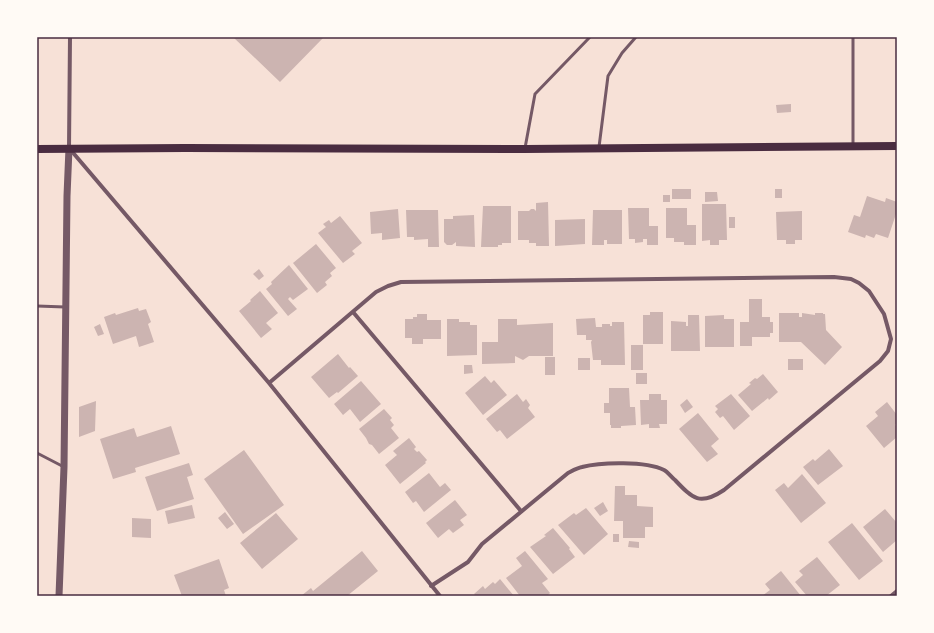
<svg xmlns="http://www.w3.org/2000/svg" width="934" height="633" viewBox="0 0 934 633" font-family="Raleway,sans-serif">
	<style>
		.building { fill: #ccb4b1 }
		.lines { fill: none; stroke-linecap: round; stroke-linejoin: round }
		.service { stroke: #755966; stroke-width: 3 }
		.minor { stroke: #755966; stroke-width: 4 }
		.tertiary { stroke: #755966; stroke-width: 7 }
		.secondary { stroke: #4a2c40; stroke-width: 8 }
		.neatline { fill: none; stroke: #4a2c40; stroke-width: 1.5 }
	</style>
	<rect width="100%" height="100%" fill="#f7e1d7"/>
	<path class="building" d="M233,37h91l-44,45z
		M791,104v8l-14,1 -1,-8z
		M672,189h19v10h-19z
		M775,189h7v9h-7z
		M705,192h12l1,9 -13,1z
		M663,195h7v7h-7z
		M867,196l18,6 1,-4 11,4v9l-9,27 -12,-4 -2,4 -8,-3 -1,3 -17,-6 6,-17 6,2z
		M548,202l1,44h-13v-3h-7v-3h-11v-29h11l2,-2h3l2,2v-8z
		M702,204h24l1,36h-8v5h-9v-5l-8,1z
		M483,206h28v37h-9v2h-4v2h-17z
		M628,208h21v18h9v19h-11v-6h-4v3l-8,1v-4h-6z
		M666,208h21v17h9v20h-12v-3h-10v-4h-8z
		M398,209l2,29 -18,2v-7l-11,1 -1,-22z
		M406,210h32l1,37h-11v-8l-14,1v-3h-7z
		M593,210h29v34h-15v-4h-3v5h-12z
		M802,211v29h-7v4h-9v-4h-9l-1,-28z
		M474,215l1,32 -19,-1v-4l-4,3h-5l-3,-3v-23h9v-3z
		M340,216l22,27 -10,8 3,3 -12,9 -25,-30 8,-6 -3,-3 6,-4 2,3z
		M729,217h6v11h-6z
		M585,219v25l-30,2v-26z
		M316,244l20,24 -6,5 2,3 -7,6 2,3 -10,8 -24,-30z
		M289,265l19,24 -15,11 -3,-3 -2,2 9,10 -9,7 -22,-27 6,-5 -1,-2z
		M259,269l5,7 -5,4 -6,-6z
		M260,291l18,22 -12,10 6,6 -11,9 -22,-27 12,-10 -1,-1z
		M749,299h13v18h8v5h3v11h-3v4h-18v9h-12v-24h9z
		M138,308l1,3 7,-2 5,13 -3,2 6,18 -15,5 -3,-11 -23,8 -9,-27 11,-4 1,2z
		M650,312h13v32h-20v-29h7z
		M779,313h20v4h3v-4l13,2v-2h8v1h2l1,16 16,17 -17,18 -24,-23h-22z
		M417,314h10v6h14v19h-18v5h-11v-6h-7v-19h8v-2h4z
		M688,315h11l1,36h-29v-30l15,1v4h2z
		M724,315v4h10v28h-29v-31z
		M595,318l1,9h6v-3h8v2h2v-4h12l1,43h-24v-5h-8l-2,-18 1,-2h-6v-5h-9l-1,-16z
		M447,319h12v3h11v3h7v30l-30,1z
		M498,319h19v6l36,-2v33h-24l-6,4 -8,-4v7l-33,1v-22h16z
		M100,324l4,10 -6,2 -4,-9z
		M631,345h12v25h-12z
		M338,354l11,14 1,-1 8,9 -20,17 -1,-1 -8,6 -18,-21z
		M545,357h10v18h-10z
		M578,358h12v12h-12z
		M788,359h15v11h-15z
		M464,365h8l1,8 -9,1z
		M636,373h11v11h-11z
		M763,374l15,18 -9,8 -1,-2 -16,13 -14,-16 13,-11 -2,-1 6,-5 2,1z
		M485,376l6,7 3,-3 13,15 -24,20 -18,-22z
		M361,381l20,23 -21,18 -10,-13 -7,6 -9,-11z
		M609,388h20l1,19h5l1,18 -15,1v2h-10v-3h-1v-12h-6v-10h5z
		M517,394l6,8 3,-3 4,6 -2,3 7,9 -28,22 -7,-9 -3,2 -11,-13z
		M649,394h12v6h6v24h-8l1,4h-11v-4l-8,1 -1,-25h9z
		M731,394l19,22 -16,14 -11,-14 -3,2 -5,-6 3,-3 -3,-3z
		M687,399l6,8 -8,6 -5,-8z
		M96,401l-1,30 -16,6v-30z
		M887,402l10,13v8l-2,2 2,1v11l-13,11 -18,-22 12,-10 -3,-4z
		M384,409l8,9 -2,2 4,5 -3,3 8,10 -20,16 -7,-9 -3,-1 -3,-6 -7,-9z
		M698,413l21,26 -8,7 7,8 -11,8 -28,-33z
		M171,426l9,28 -45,14 1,4 -23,7 -13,-40 34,-11 3,9z
		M409,438l7,9 -2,2 3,3 2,-1 8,9 -2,2 1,1 -26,21 -15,-19 12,-10 -4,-4z
		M829,449l14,17 -25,19 -15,-18 10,-8 2,2z
		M244,450l40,55 -41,29 -39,-55z
		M189,463l4,12 -6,2 7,22 -37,12 -12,-34z
		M429,473l11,14 5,-4 6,7 -27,22 -8,-11 -3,2 -8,-11z
		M802,474l24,29 -25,20 -26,-33 9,-7 4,5z
		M615,486h10v9h12v11l16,1v20h-8v11h-22v-17h-9z
		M455,500l12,15 -7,5 4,5 -11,8 -4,-4 -11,9 -12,-15z
		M603,502l5,9 -8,5 -6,-8z
		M192,505l3,13 -27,6 -3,-13z
		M586,508l22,26 -24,21 -26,-30 16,-12 2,2z
		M885,509l12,14v17l-14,12 -20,-25z
		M225,512l9,12 -7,5 -9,-11z
		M276,513l22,26 -36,30 -22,-26z
		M132,518l19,1v19l-19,-1z
		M852,523l31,38 -24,19 -31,-38z
		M553,528l17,20 -1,1 6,8 -22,17 -23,-27 16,-11 -2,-1z
		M613,534h6v8h-6z
		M629,541l10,1v6l-11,-1z
		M362,551l16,20 -31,25h-46l10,-8 2,3z
		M525,551l23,28 -6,4 8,10 -3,3h-27l-14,-18 16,-12 -6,-8z
		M817,557l23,28 -14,11h-19l-12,-14 8,-7 -4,-4z
		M219,559l10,29 -5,2 2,6h-44l-8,-21z
		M781,571l20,25h-39l8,-6 -5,-6z
		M500,579l14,17h-38l-2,-2 9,-8 2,3 8,-7 2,2z"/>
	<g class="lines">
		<path class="service" d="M853,37v109
			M599,147l9,-71 14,-23 14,-16
			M525,148l10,-54 55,-57
			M37,306l28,1
			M37,453l27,14"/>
		<path class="minor" d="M70,37l-1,111 200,235 171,213
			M353,312l168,199
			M269,383l107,-91 12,-6 13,-4 433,-5 17,2 8,4 10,8 15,23 7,25 -3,12 -8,10 -156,129c-24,16 -31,9 -49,-10 -4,-3 -7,-8 -11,-10 -18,-9 -63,-8 -82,-3 -5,1 -10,4 -14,6l-86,71 -14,18 -37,24
			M891,596l6,-5"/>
		<path class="tertiary" d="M59,596l5,-129 3,-271 2,-48"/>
		<path class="secondary" d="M37,149l148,-1 340,1 372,-3"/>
	</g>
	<rect width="934" height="633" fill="none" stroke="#fffaf5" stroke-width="76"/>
	<rect x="38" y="38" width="858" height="557" class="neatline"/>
</svg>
